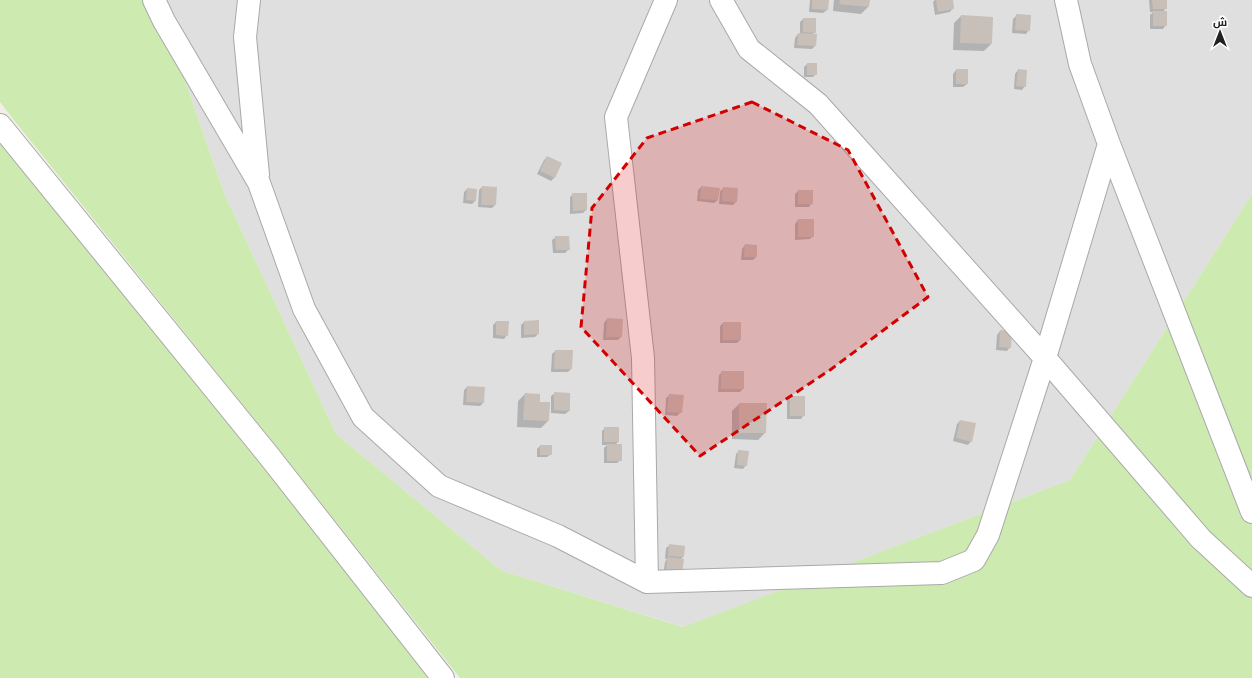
<svg xmlns="http://www.w3.org/2000/svg" width="1252" height="678" viewBox="0 0 1252 678" font-family="Montserrat,Cairo,sans-serif">
	<style>
		.residential { fill: #e0dfdf }
		.grass { fill: #cdebb0 }
		.shadow { fill: #0003 }
		.building { fill: #c7bfb8 }
		.lines { fill: none; stroke-linecap: round; stroke-linejoin: round }
		.minor-casing { stroke: #a9a9a9; stroke-width: 24 }
		.minor { stroke: #fff; stroke-width: 22 }
		.marked { fill: #d40000; fill-opacity: 0.2; stroke: #d40000; stroke-width: 3; stroke-dasharray: 8 5; stroke-linejoin: round }
	</style>
	<rect width="100%" height="100%" fill="#f2efe9"/>
	<path class="residential" d="M157,0h1095v194l-182,286 -386,147 -182,-56 -166,-137 -112,-241z"/>
	<path class="grass" d="M0,0h157l67,193 112,241 166,137 181,56 387,-147 182,-286v484h-792l-184,-232 -263,-327 -13,-17z
		M0,138l261,326 168,214h-429z"/>
	<path class="shadow" d="M810,0h18l-1,10 -4,3 -14,-1z
		M834,0h36l-2,7 -7,7 -28,-3z
		M935,0h17l1,8 -3,4 -15,3 -2,-13z
		M1149,0h17v8l-3,4 3,13 -3,4h-13v-14l3,-3h-3z
		M1017,15l12,15 -3,4 -14,-1 1,-14z
		M961,16l31,2 -1,26 -7,7 -31,-1 1,-27z
		M803,19l12,13 -3,3 3,11 -3,3 -18,-1 1,-10 3,-4h2v-12z
		M807,64l9,10 -3,3h-9v-10z
		M956,70h11v14l-4,3h-10v-13z
		M1018,70l7,16 -3,4 -8,-1 1,-15z
		M547,157l7,21 -3,3 -14,-7 7,-14z
		M482,187l13,18 -3,3 -14,-1 1,-17z
		M701,187l17,13 -4,3 -17,-2 1,-11z
		M724,188l12,14 -3,3 -14,-1 1,-13z
		M467,189l8,12 -3,3 -9,-1 1,-11z
		M798,191l14,12 -3,4h-14v-13z
		M573,194h13v16l-3,3 -13,1v-17z
		M798,220l15,16 -3,3 -15,1v-16z
		M556,237l12,13 -3,3h-12l-1,-13z
		M745,245l11,12 -3,3h-12l1,-11z
		M607,319l14,18 -3,3h-15l1,-17z
		M496,322l11,13 -3,4 -11,-1v-13z
		M524,322l14,12 -3,3 -14,1v-13z
		M723,323l17,17 -3,3h-17v-17z
		M1000,331l10,16 -3,4 -11,-1 1,-15z
		M555,351l16,18 -3,3h-17l1,-18z
		M722,372l21,17 -3,3h-22l1,-17z
		M467,387l16,16 -3,3 -17,-1 1,-15z
		M555,393l14,18 -4,3 -14,-1v-17z
		M525,394l14,9h10l-1,18 -7,7 -24,-1 1,-26z
		M670,395l11,17 -4,4 -12,-1 1,-17z
		M790,397l14,18 -3,4h-14v-19z
		M739,404l26,29 -7,7 -26,-1v-28z
		M960,421l11,20 -3,4 -15,-4 4,-17z
		M605,428l13,14 -3,3 6,15 -4,3h-13v-15l3,-3h-5v-14z
		M540,446l11,8 -4,3h-10v-8z
		M739,451l7,14 -3,4 -9,-1 2,-14z
		M670,545l13,12 -20,19 2,-14 2,-3h-2l1,-11z"/>
	<path class="building" d="M812,0h17l-1,10 -16,-1z
		M840,0h30l-1,7 -30,-3z
		M936,0h17l1,9 -16,3z
		M1152,0h15v9h-14z
		M1153,11h14v15h-14z
		M1016,14l15,1 -1,16 -15,-1z
		M961,15l32,2 -1,27 -32,-1z
		M803,18h13v15l-13,-1z
		M798,33l19,1 -1,12 -19,-1z
		M807,63h10v12h-10z
		M956,69h12v15h-12z
		M1018,69l9,1 -1,17 -10,-1z
		M547,156l15,7 -7,15 -15,-7z
		M482,186l15,1 -1,18h-15z
		M701,186l19,2 -2,12 -18,-1z
		M723,187l15,1 -1,14 -15,-1z
		M467,188l10,1 -1,12 -10,-1z
		M798,190h15v14h-15z
		M572,193h15v17l-14,1z
		M798,219h16v18h-16z
		M555,236h14l1,14h-14z
		M745,244l12,1v12h-13z
		M607,318l16,1 -1,18h-16z
		M539,320v14l-15,1v-14z
		M496,321h13l-1,15 -12,-1z
		M723,322h18v18h-18z
		M1000,330l12,1 -1,17 -12,-1z
		M555,350h18l-1,19h-18z
		M721,371h23v18h-23z
		M467,386l18,1 -1,16 -18,-1z
		M554,392l16,1v18l-16,-1z
		M525,393l15,1v8h10l-1,19 -26,-1z
		M669,394l15,1 -2,18 -15,-1z
		M790,396h15v20h-15z
		M739,403h28l-1,30h-27z
		M960,420l16,3 -4,19 -16,-4z
		M604,427h15v15h-15z
		M607,444h15v17h-15z
		M540,445h12v10h-12z
		M738,450l11,1 -2,15 -10,-1z
		M669,544l16,2 -1,11 -16,-1z
		M667,557l17,2 -2,15 -16,-1z"/>
	<g class="lines">
		<g class="minor-casing">
			<path id="minor" d="M154,0l10,21 95,162 45,126 59,108 76,69 119,50 89,46 295,-9 32,-13 14,-25 57,-177 64,-214
				M249,0l-4,37 13,138
				M721,0l28,49 69,55 227,254 156,181 51,47
				M1066,0l14,64 29,80 143,368
				M0,125l269,331 174,222
				M647,582l-4,-224 -27,-241 50,-117"/>
		</g>
		<use href="#minor" class="minor"/>
	</g>
	<path class="marked" d="M752,102l96,48 80,147 -98,73 -130,86 -119,-129 11,-119 55,-70z"/>
	<g transform="translate(1220 32)" stroke="#ffffff" stroke-width="3" paint-order="stroke">
	<path d="M0-3L7 15L0 10L-7 15Z" fill="#222222"/>
	<text y="-6" font-size="11" font-weight="bold" text-anchor="middle" fill="#222222">ش</text>
	</g>
</svg>
